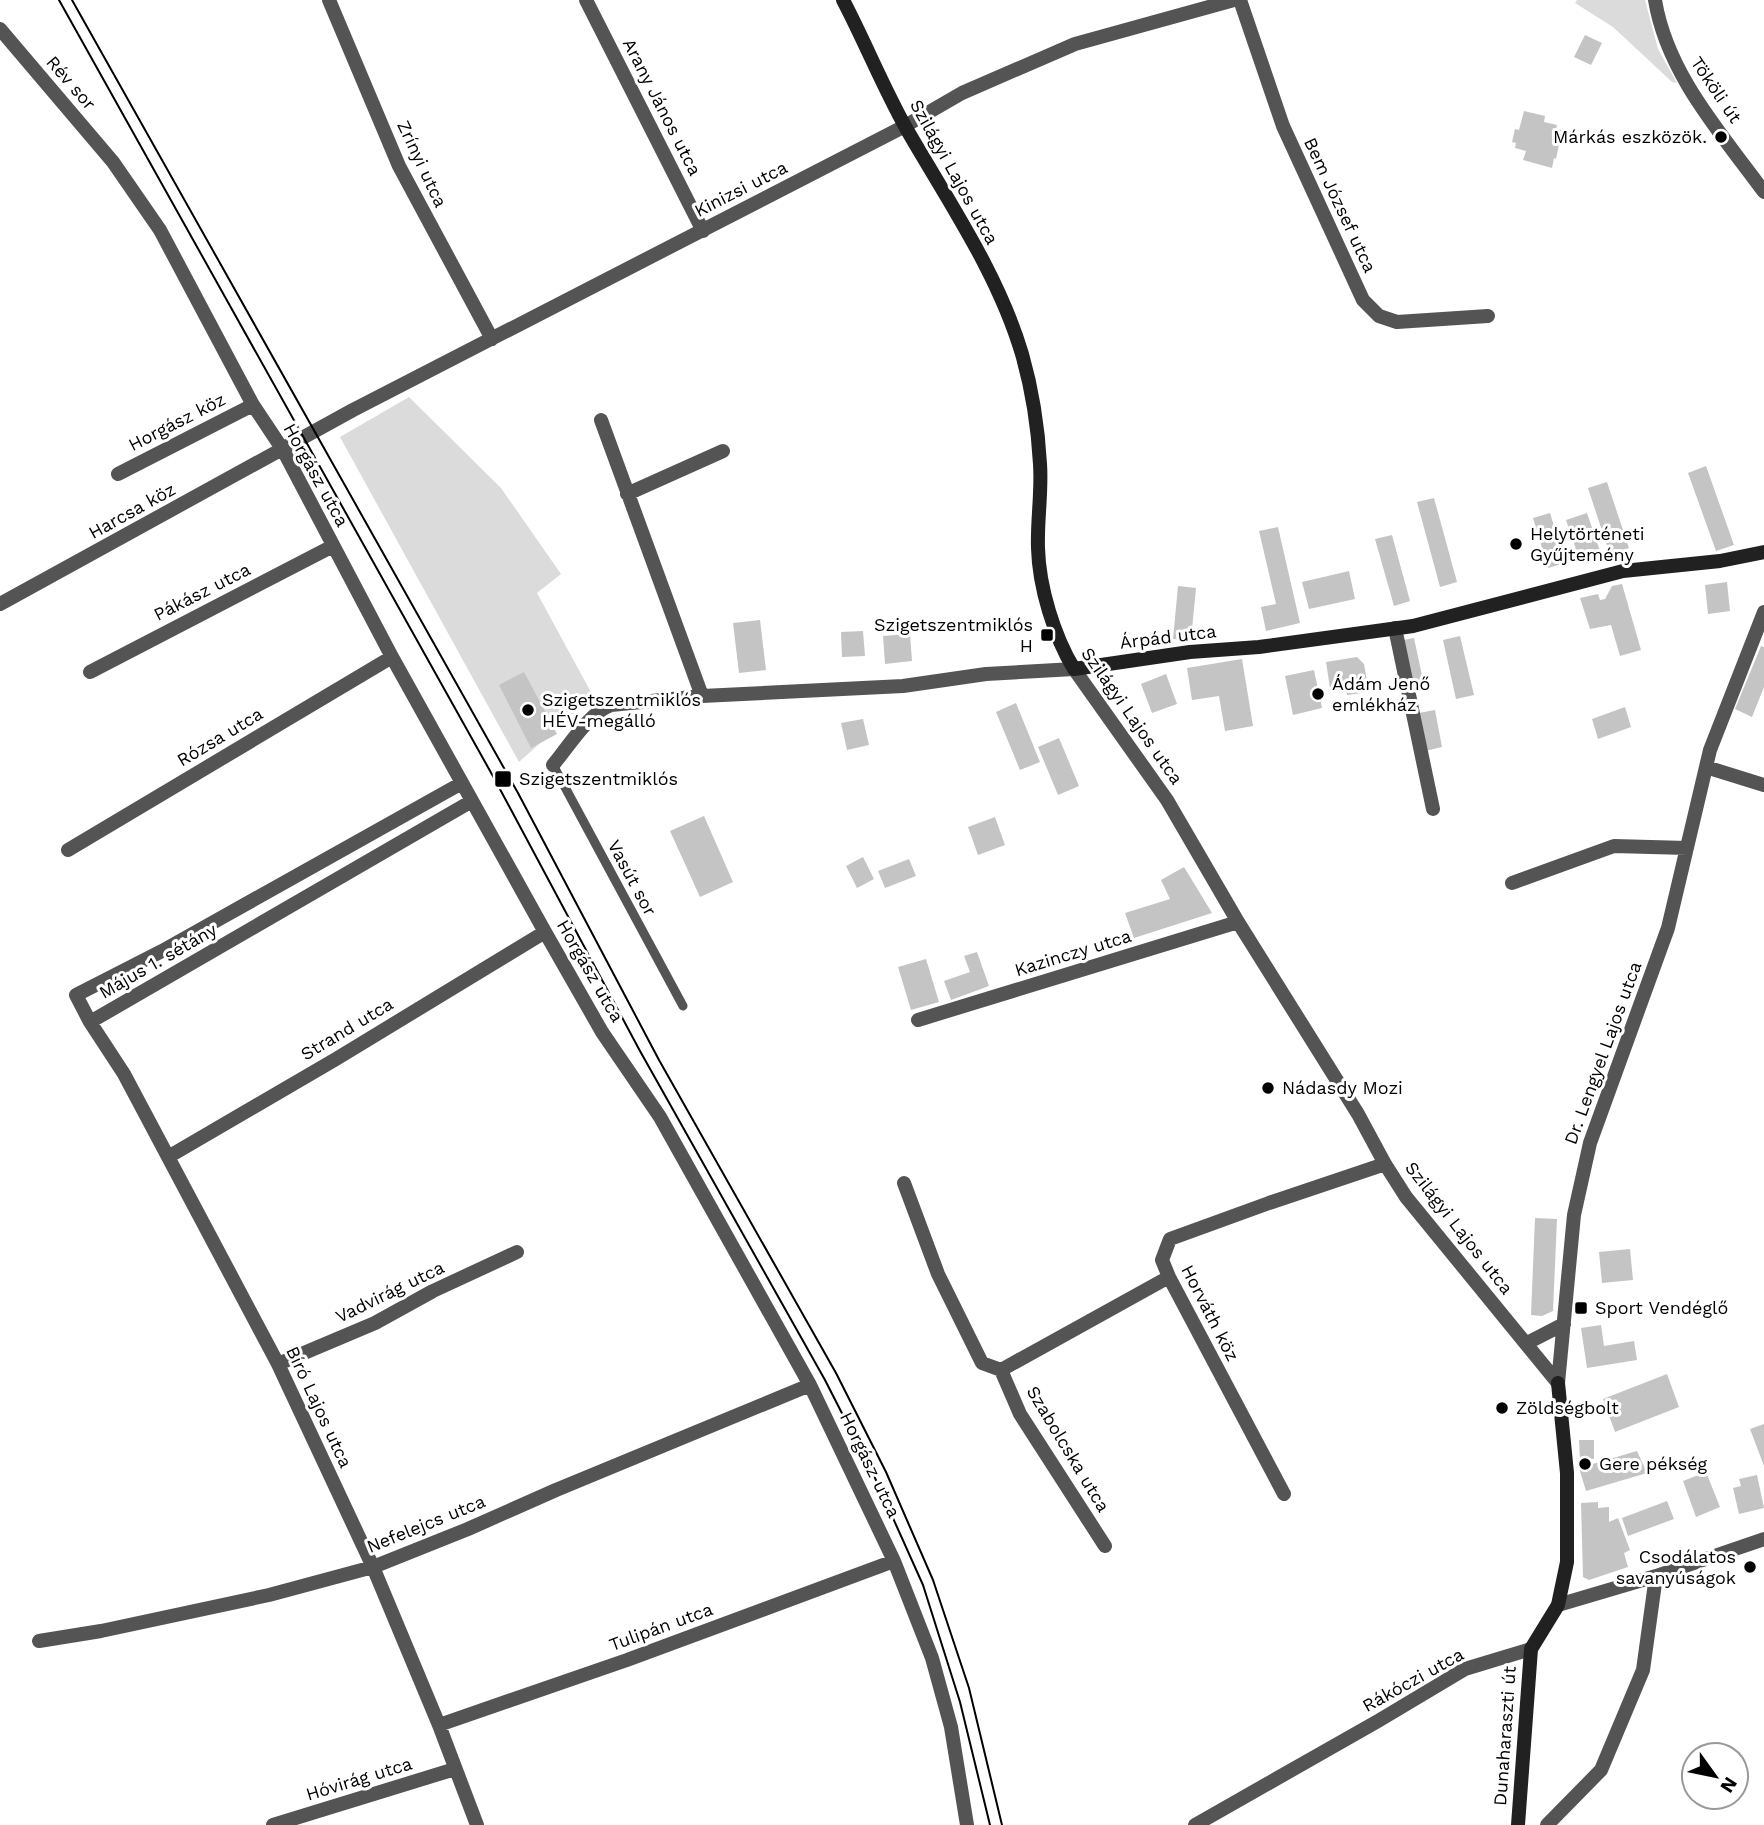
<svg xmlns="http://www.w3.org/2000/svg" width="1764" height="1825" viewBox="0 0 1764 1825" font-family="'Work Sans',sans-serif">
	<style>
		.green { fill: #dbdbdb }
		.building { fill: #c4c4c4 }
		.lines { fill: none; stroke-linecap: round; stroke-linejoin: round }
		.lane { stroke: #545454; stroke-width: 9 }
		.street { stroke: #545454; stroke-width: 14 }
		.secondary { stroke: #212121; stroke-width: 14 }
		.tram { stroke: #000; stroke-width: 2 }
		.poi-dot { fill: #000; stroke: #fff; stroke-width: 2.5 }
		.labels { text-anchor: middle; stroke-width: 6; stroke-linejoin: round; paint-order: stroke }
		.street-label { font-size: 18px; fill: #000; stroke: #fff }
		.poi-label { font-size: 18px; fill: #000; stroke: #fff; text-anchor: start }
	</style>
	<rect width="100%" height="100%" fill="#fff"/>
	<path class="green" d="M1577,0h68l13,49 19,34 -5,-1 -59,-55 -38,-24z
		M409,397l92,91 60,86 -24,19 56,103 -74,66 -179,-325z"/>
	<path class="building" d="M1585,35l17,8 -11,22 -17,-8z
		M1524,111l21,5 -1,6 13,3 -1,4 6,1 -6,29 -2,-1 -2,10 -29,-8 3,-9 -11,-3 1,-5 -4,-1 3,-13 4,1z
		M1706,466l28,79 -18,6 -28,-78z
		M1607,482l22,66 -19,7 -22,-67z
		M1434,498l23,84 -17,5 -23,-85z
		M1550,513l15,50 -17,5 -15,-50z
		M1587,513l14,41 -21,7 -14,-41z
		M1278,527l22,96 -34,8 -5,-24 15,-3 -17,-73z
		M1392,535l18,66 -16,5 -19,-67z
		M1349,571l6,28 -46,10 -7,-27z
		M1727,582l3,29 -22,3 -3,-29z
		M1622,584l19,66 -21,6 -9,-31 -21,4 -10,-31 18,-4 2,6 5,-1 7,-13z
		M1178,586l18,2 -5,52 -18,-1z
		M760,620l6,50 -27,3 -6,-50z
		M863,631l2,25 -23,1 -1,-25z
		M910,634l2,27 -27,3 -2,-28z
		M1460,636l14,59 -18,4 -13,-59z
		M1414,638l9,42 -15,3 -10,-42z
		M1761,646l3,1v40l-12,30 -17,-8z
		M1357,657l7,7 5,28 -22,3 -2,-9 -15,2 -4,-26z
		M1242,659l11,67 -28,5 -6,-35 -27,4 -5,-32z
		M1314,670l8,38 -29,7 -8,-39z
		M524,672l33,62 -26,14 -32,-63z
		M1166,674l11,30 -25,9 -11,-29z
		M1016,703l24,59 -20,8 -24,-58z
		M1625,707l6,20 -33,12 -6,-20z
		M1435,710l7,37 -21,5 -8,-38z
		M863,719l6,26 -22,5 -6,-27z
		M1059,738l20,48 -21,9 -20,-48z
		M704,816l29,66 -33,15 -30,-66z
		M995,817l10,28 -27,10 -10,-28z
		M863,857l11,22 -17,9 -11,-22z
		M909,859l7,17 -31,12 -7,-17z
		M1184,867l28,46 -78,25 -9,-25 45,-14 -9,-19z
		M977,952l12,34 -38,14 -7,-19 26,-9 -6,-16z
		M926,959l13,43 -28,8 -13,-43z
		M1535,1218l22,1 -4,92 -11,5 -11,-1z
		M1630,1249l3,31 -31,3 -3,-31z
		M1601,1325l3,21 30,-5 3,19 -50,8 -6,-40z
		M1667,1374l12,33 -64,25 -12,-33z
		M1764,1424v42l-14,-37z
		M1579,1440h15v19h-14z
		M1637,1451l10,22 -61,18 -7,-23z
		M1706,1472l14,35 -24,10 -13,-36z
		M1757,1475l7,33 -25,6 -6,-26 8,-2 -2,-7z
		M1667,1501l7,18 -46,17 -6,-18z
		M1598,1502v6l11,-1v15l9,-4 12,32 -6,3 4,14 -39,13 -6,-3 -2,-74z"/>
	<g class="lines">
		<path class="lane" d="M553,765l130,241"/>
		<path class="street" d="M329,0l70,166 93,173
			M586,0l117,231
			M1240,0l43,126 80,174 16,16 18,6 91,-6
			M1655,0c12,74 66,133 109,192
			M0,29l113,133 47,68 93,175 30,45 109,207 153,275 57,100 58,85 150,268 84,176 38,97 19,69 16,98
			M601,420l101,276
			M118,474l135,-69
			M627,494l96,-43
			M0,604l353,-194 552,-284 57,-33 113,-49 159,-44
			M1395,628l38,181
			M90,672l243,-126
			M553,765c15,-18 37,-53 58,-60l91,-9 201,-10 83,-12 88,-5 93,131 71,122 120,192 27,50 21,33 152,186
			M1706,767l58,18
			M462,783l-300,168 -86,44 14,27 34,52 154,290 95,203 66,158 38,100
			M68,850l324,-193
			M1512,883l102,-37 73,2
			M918,1020l320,-98
			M90,1022l382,-221
			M168,1157l168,-98 209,-127
			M904,1183l34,91 44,89 19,7 19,44 85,132
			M1527,1343l37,-19
			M278,1364l97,-41 58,-32 84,-39
			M1001,1370l168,-93
			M1558,1383l16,-168 16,-72 78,-215 42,-178 54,-138
			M1284,1494l-115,-217 -7,-17 8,-21 99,-36 116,-39
			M1558,1605l98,-29 108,-37
			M39,1641l62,-10 168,-36 104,-28 95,-38 88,-39 254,-105
			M439,1725l188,-65 267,-99
			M273,1825l182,-56
			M1195,1825l183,-104 87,-52 66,-20
			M1547,1825l54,-55 42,-100 13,-94"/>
		<path class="secondary" d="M843,0c22,42 40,87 63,128 42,73 92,145 116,226 10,35 16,73 18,110 2,28 -3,56 -2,84 1,39 16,88 36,121l116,-17 69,-5 154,-21 210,-55 97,-10 44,-9
			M1518,1825l13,-176 27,-44 9,-43v-89l-9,-90"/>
		<path class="tram" d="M59,0l435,778 146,273 185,329 50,98 48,107 37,117 30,123
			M72,0l446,793 141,267 177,313 50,99 47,108 36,108 33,137"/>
	</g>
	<g class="poi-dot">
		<circle cx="1721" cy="137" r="7"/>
		<circle cx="1516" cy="544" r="7"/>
		<rect x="1040" y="628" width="14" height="14" rx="3.5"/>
		<circle cx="1318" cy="694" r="7"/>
		<circle cx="528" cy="710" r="7"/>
		<rect x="494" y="770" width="18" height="18" rx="3.5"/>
		<circle cx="1268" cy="1088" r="7"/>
		<rect x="1574" y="1301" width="14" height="14" rx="3.5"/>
		<circle cx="1502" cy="1408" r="7"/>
		<circle cx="1585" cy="1464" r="7"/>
		<circle cx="1750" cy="1567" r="7"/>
	</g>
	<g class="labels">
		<g class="street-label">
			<text transform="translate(71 83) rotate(49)" y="6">Rév sor</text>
			<text transform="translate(1716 90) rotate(56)" y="6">Tököli út</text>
			<text transform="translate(662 107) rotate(63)" y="6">Arany János utca</text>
			<text transform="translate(422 164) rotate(65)" y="6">Zrínyi utca</text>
			<text transform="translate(954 172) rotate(61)" y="6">Szilágyi Lajos utca</text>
			<text transform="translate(741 189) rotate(-27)" y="6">Kinizsi utca</text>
			<text transform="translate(1340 205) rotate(65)" y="6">Bem József utca</text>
			<text transform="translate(177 422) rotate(-27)" y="6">Horgász köz</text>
			<text transform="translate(316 475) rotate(61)" y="6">Horgász utca</text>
			<text transform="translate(132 511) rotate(-29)" y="6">Harcsa köz</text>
			<text transform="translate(202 592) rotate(-27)" y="6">Pákász utca</text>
			<text transform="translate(1168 637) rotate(-7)" y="6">Árpád utca</text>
			<text transform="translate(1132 716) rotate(55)" y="6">Szilágyi Lajos utca</text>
			<text transform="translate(220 737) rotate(-31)" y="6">Rózsa utca</text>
			<text transform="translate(632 878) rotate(62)" y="6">Vasút sor</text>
			<text transform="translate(1073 953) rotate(-17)" y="6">Kazinczy utca</text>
			<text transform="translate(158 961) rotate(-30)" y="6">Május 1. sétány</text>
			<text transform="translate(590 971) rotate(60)" y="6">Horgász utca</text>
			<text transform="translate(347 1029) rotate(-31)" y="6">Strand utca</text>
			<text transform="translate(1603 1053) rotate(-70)" y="6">Dr. Lengyel Lajos utca</text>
			<text transform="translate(1459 1228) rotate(52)" y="6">Szilágyi Lajos utca</text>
			<text transform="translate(390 1292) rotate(-26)" y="6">Vadvirág utca</text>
			<text transform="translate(1210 1313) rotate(63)" y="6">Horváth köz</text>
			<text transform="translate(319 1407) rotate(65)" y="6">Bíró Lajos utca</text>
			<text transform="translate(1068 1449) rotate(59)" y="6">Szabolcska utca</text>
			<text transform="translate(870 1465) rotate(64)" y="6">Horgász utca</text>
			<text transform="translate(426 1524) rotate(-22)" y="6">Nefelejcs utca</text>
			<text transform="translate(661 1627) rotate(-20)" y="6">Tulipán utca</text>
			<text transform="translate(1413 1680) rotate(-29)" y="6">Rákóczi utca</text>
			<text transform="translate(1505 1736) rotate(-86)" y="6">Dunaharaszti út</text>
			<text transform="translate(359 1779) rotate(-17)" y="6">Hóvirág utca</text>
		</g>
		<g class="poi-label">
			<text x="1707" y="143" text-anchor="end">Márkás eszközök.</text>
			<text x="1530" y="540">Helytörténeti<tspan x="1530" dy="21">Gyűjtemény</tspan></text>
			<text x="1033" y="631" text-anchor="end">Szigetszentmiklós<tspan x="1033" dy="21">H</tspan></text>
			<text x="1332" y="690">Ádám Jenő<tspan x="1332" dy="21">emlékház</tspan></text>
			<text x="542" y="706">Szigetszentmiklós<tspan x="542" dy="21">HÉV-megálló</tspan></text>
			<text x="519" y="785">Szigetszentmiklós</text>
			<text x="1282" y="1094">Nádasdy Mozi</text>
			<text x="1595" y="1314">Sport Vendéglő</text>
			<text x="1516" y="1414">Zöldségbolt</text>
			<text x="1599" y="1470">Gere pékség</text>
			<text x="1736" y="1563" text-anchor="end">Csodálatos<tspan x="1736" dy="21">savanyúságok</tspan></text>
		</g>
	</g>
	<g transform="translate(1715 1776) rotate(123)"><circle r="33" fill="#ffffff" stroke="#999999" stroke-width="2"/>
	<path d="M0-5L12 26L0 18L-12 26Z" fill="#000000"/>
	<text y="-10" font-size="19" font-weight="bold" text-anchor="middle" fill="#000000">N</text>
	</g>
</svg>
